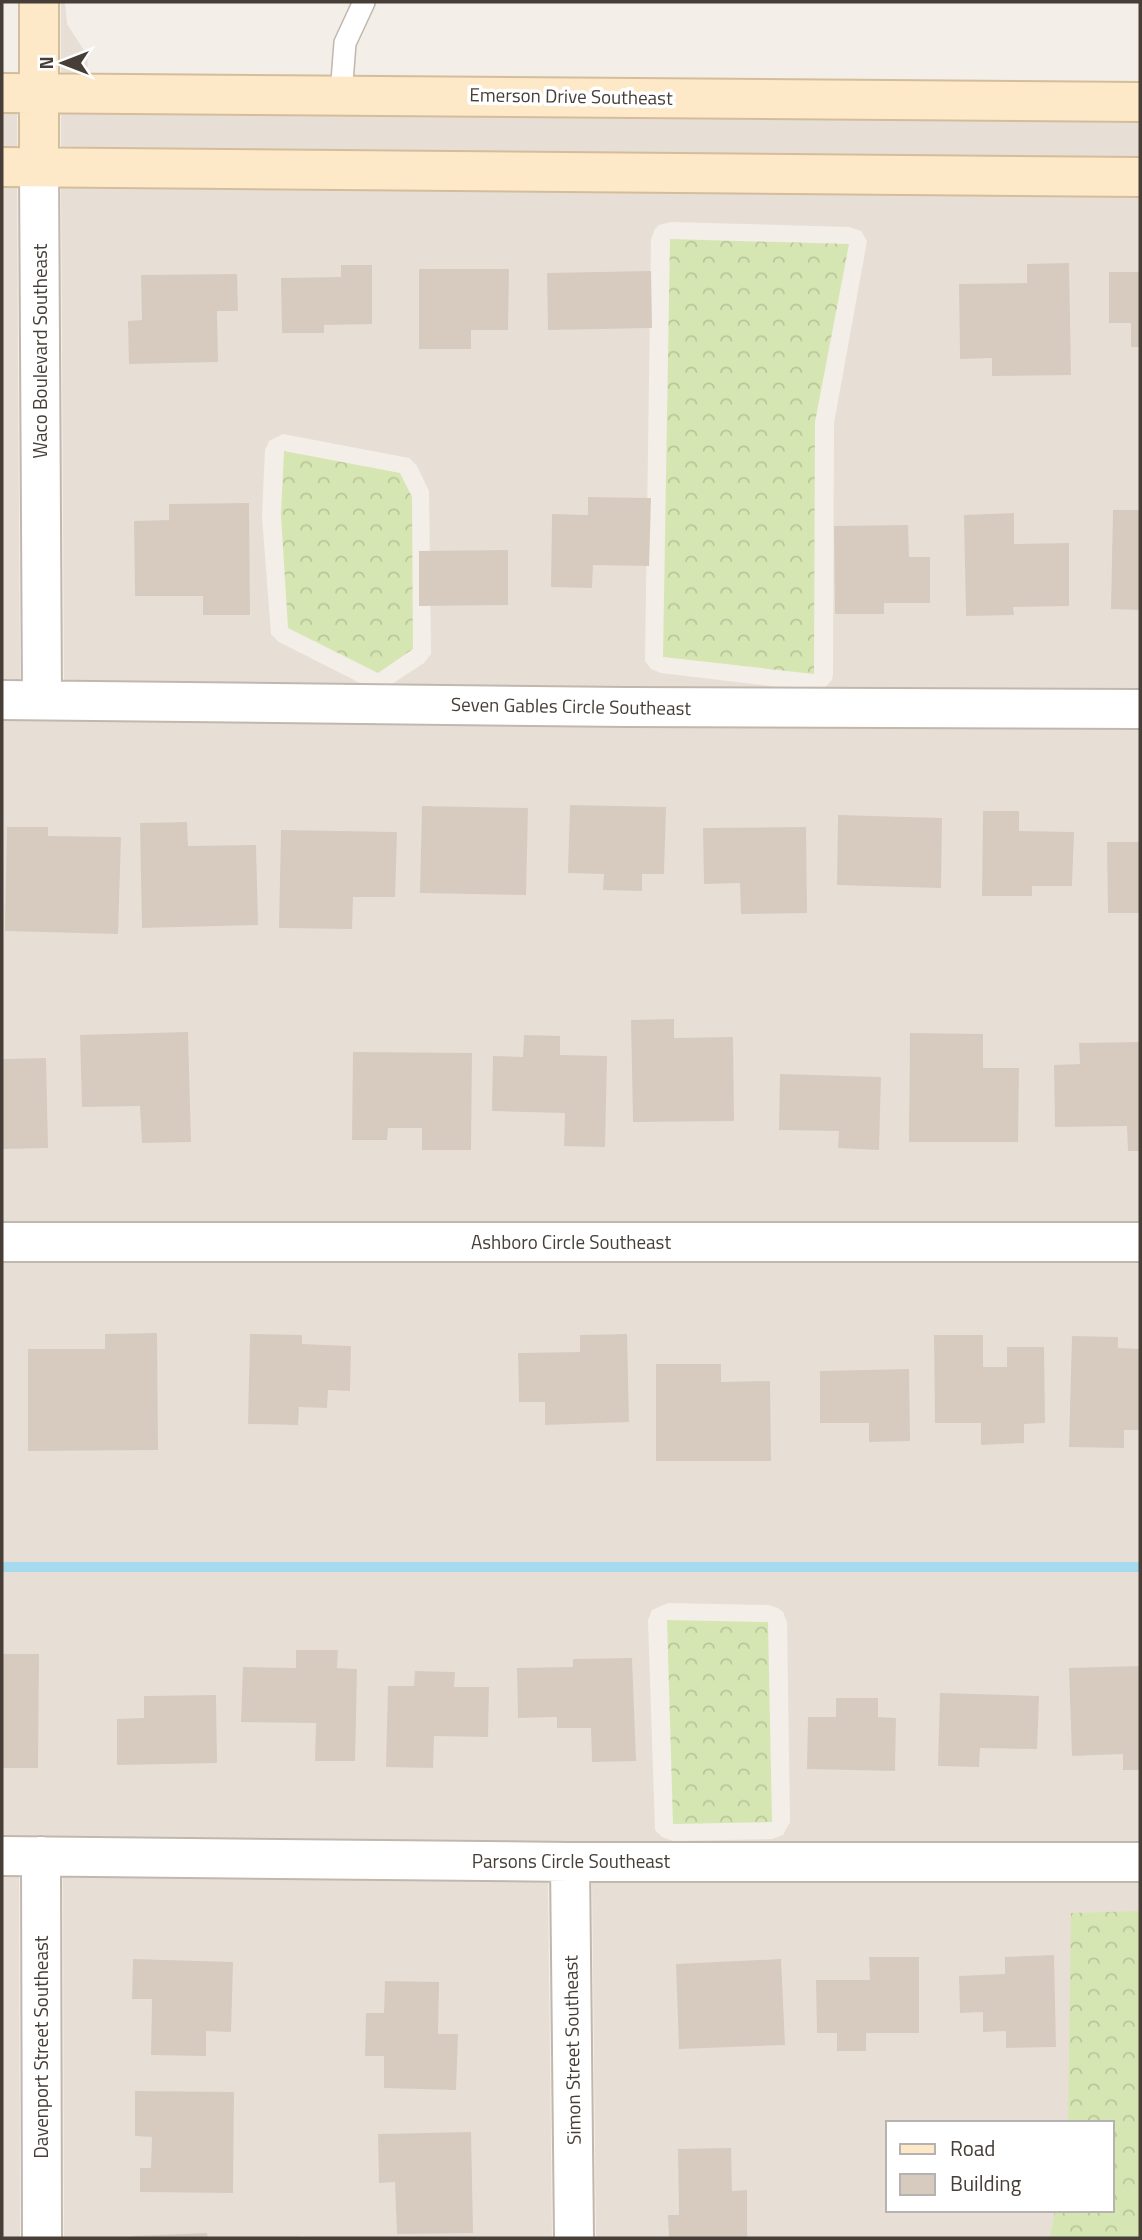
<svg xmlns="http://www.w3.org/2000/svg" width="1142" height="2240" viewBox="0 0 1142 2240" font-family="'Titillium Web',sans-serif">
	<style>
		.residential { fill: #e7dfd6; fill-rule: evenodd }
		.forest { fill: url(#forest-crowns) }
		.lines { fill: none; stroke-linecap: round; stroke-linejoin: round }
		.stream { stroke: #a6daee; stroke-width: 10 }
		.building { fill: #d7cbc0 }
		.lane-casing { stroke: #c1b7ad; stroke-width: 24 }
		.street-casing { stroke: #c1b7ad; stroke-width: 42 }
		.secondary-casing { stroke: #d4bd9b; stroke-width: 42 }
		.lane { stroke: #fff; stroke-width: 21 }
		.street { stroke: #fff; stroke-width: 38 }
		.secondary { stroke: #fde8c8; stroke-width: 38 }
		.labels { text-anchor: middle; stroke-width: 7; stroke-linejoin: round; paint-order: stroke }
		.street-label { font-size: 19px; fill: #463e37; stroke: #fff }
	</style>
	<defs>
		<pattern id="forest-crowns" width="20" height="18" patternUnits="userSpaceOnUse" patternTransform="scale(1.75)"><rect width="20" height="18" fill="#d6e6b2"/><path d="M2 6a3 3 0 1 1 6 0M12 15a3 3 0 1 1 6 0" fill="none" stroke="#b9c69a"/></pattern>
	</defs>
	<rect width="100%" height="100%" fill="#f3eee8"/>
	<path class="residential" d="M61,2h4l2,22 20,31 1,18 -27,-1z
		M61,111l1079,10v37l-1079,-11z
		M2,112h15v36h-15z
		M61,186l1079,11v492l-316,-1 8,-8 1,-6 1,-251 33,-182 -6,-10 -12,-4 -178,-5 -12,3 -4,4 -4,10 -6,422 6,8 10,4 126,15 -395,-4 32,-21 7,-9 -2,-163 -12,-25 -8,-8 -126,-24 -14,7 -4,9 -3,66 9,118 8,8 83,42 -298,-4z
		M2,187h15l3,493h-18z
		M2,719l624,7 514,2v495h-1138z
		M2,1262h1138v580h-570l-568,-5zM668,1603l100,2 10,3 5,4 4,10 3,200 -7,13 -11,4 -99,2 -11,-4 -7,-7 -7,-210 4,-10z
		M2,1876h17l1,362h-18z
		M63,1876l485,5 4,357h-231l-21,-2 -5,2h-231z
		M592,1881h548v357h-544zM888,2123h224v87h-224z"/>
	<path class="forest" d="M670,239l179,5 -34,178 -1,252 -151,-17z
		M284,451l116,22 12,24 1,152 -35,24 -90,-45 -7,-113z
		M667,1620l101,2 4,200 -99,2z
		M1140,1911v327h-90l5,-28h57v-87h-44l3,-210z"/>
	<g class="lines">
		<path class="stream" d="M2,1567h1138"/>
	</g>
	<path class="building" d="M1069,263l2,112 -79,1v-18l-32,1 -1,-75 68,-1v-19z
		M341,265h31v59l-48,1v8h-42l-1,-55 60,-1z
		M419,269h90l-1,61h-37v19h-52z
		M651,271l1,57 -104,2 -1,-57z
		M1109,272h31v75h-9v-24h-22z
		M237,274l1,37h-21l1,51 -89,2 -1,-43 14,-1 -1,-45z
		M588,497l63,1 -2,68 -56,-1 -1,23 -41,-1 1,-73 36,1z
		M249,503l1,112h-47v-19h-68l-1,-75 35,-1v-16z
		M1113,510h27v100l-29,-1z
		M1014,513v31l55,-1v63l-56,1 1,8 -48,1 -2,-101z
		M908,525l1,32h21v46h-46v11h-49l-1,-88z
		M508,550v55l-89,1v-55z
		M570,805l96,2 -2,67h-22v17l-39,-1 1,-16 -36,-1z
		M422,806l106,2 -2,87 -106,-2z
		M983,811h36v20l55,1 -2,54h-40v10h-50z
		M838,815l104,3 -1,70 -104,-3z
		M187,822l1,24 68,-1 2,80 -116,3 -2,-105z
		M7,827h41v9l73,1 -3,97 -113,-3z
		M806,827l1,86 -66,1 -1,-31 -36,1 -1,-56z
		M281,830l116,2 -2,65h-42l-1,32 -73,-1z
		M1107,842h33v71h-32z
		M674,1019v19l59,-1 1,84 -101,1 -2,-102z
		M188,1032l3,110 -49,1 -2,-37 -58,1 -2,-72z
		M910,1033l73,1v34h36l-1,74h-109z
		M524,1035l36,1v19l47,1 -2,91 -41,-1 1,-33 -73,-2 1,-55 30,1z
		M1140,1042v109h-12l-1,-25 -72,1 -1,-62 26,-1 -1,-21z
		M353,1052l119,1 -1,97h-49v-22h-34l-1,12h-35z
		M46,1058l2,90 -46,1v-90z
		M780,1074l101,3 -2,73 -41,-2 1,-17 -60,-1z
		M157,1333l1,117 -130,1v-102h77v-15z
		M250,1334l52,1v9l49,2 -1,45 -22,-1 -1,18 -28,-1 -1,18 -50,-1z
		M627,1334l2,88 -84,3v-23h-26l-1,-49 62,-1v-17z
		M934,1335h49v32h24v-20h37l1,76 -21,1v19l-43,2v-22h-46z
		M1072,1336l46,1v11l22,1v81h-16v18l-55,-1z
		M656,1364h65v18l49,-1 1,80h-115z
		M909,1369l1,72 -41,1v-19h-49v-52z
		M296,1650h42l-1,18 20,1 -2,92h-40l1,-38 -75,-1 2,-55 53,1z
		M2,1654h37l-1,114h-36z
		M632,1658l4,103 -44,1 -1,-34h-34v-11l-39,1 -1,-50 56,-1v-8z
		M1140,1666v104h-17v-16l-51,2 -3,-88z
		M415,1671l40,1 -1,15h35l-1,50 -54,-1 -1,32 -47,-1 2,-81h26z
		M940,1693l99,3 -2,53 -57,-1 -1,19 -41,-1z
		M216,1695l1,68 -100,2v-46l27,-1v-22z
		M836,1698h42v19l18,1 -1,53 -88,-2 1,-52h28z
		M1054,1955l2,92 -50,1v-17l-23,1v-20l-23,1 -1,-37 46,-2v-17z
		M869,1957h50v76h-53v18h-29v-18h-20l-1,-53h54z
		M133,1959l100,3 -2,70 -25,-1v25l-55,-1 1,-56h-20z
		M781,1959l4,86 -106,4 -3,-85z
		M385,1981l54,1 -1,52h20l-2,56 -72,-2v-32h-19l1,-43h18z
		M135,2091l99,1 -1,101 -93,-1v-24h11l1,-31 -17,-1z
		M471,2132l2,101 -76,1 -2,-52 -16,1 -1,-49z
		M731,2148l1,43 15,-1v48h-78l-1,-23h11l-1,-66z
		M207,2233l1,5h-75v-2z"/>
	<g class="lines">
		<g class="lane-casing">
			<path id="lane" d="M341,94l4,-51 19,-41"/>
		</g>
		<g class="street-casing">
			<path id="street" d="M39,167l3,532
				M2,700l624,7 514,2
				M2,1242h1138
				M2,1856l568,6h570
				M41,1856l1,382
				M570,1862l4,376"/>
		</g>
		<g class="secondary-casing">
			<path id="secondary" d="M39,2v165
				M2,93l1138,9
				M2,167l1138,10"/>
		</g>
		<use href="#lane" class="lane"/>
		<use href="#street" class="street"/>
		<use href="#secondary" class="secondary"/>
	</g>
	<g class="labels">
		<g class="street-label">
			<text transform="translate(571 96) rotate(1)" y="7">Emerson Drive Southeast</text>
			<text transform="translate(40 351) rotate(-90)" y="7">Waco Boulevard Southeast</text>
			<text transform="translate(571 706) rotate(1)" y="7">Seven Gables Circle Southeast</text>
			<text x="571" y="1249">Ashboro Circle Southeast</text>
			<text x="571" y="1868">Parsons Circle Southeast</text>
			<text transform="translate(41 2047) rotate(-90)" y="7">Davenport Street Southeast</text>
			<text transform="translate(572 2050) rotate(-91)" y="7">Simon Street Southeast</text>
		</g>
	</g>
	<rect width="1142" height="2240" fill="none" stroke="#463e37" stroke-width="7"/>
	<rect x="886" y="2121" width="228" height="91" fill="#ffffff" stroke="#b5b2af" stroke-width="2"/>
	<rect x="900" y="2144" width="35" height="10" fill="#fde8c8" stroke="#b5b2af" stroke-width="2"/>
	<text x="950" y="2156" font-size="21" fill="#463e37">Road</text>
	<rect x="900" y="2174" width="35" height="21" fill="#d7cbc0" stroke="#b5b2af" stroke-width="2"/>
	<text x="950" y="2191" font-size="21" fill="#463e37">Building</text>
	<g transform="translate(63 63) rotate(270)" stroke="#ffffff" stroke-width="5" paint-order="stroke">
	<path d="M0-5L12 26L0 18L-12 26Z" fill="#463e37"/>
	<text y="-10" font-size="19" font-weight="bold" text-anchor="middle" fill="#463e37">N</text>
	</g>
</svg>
